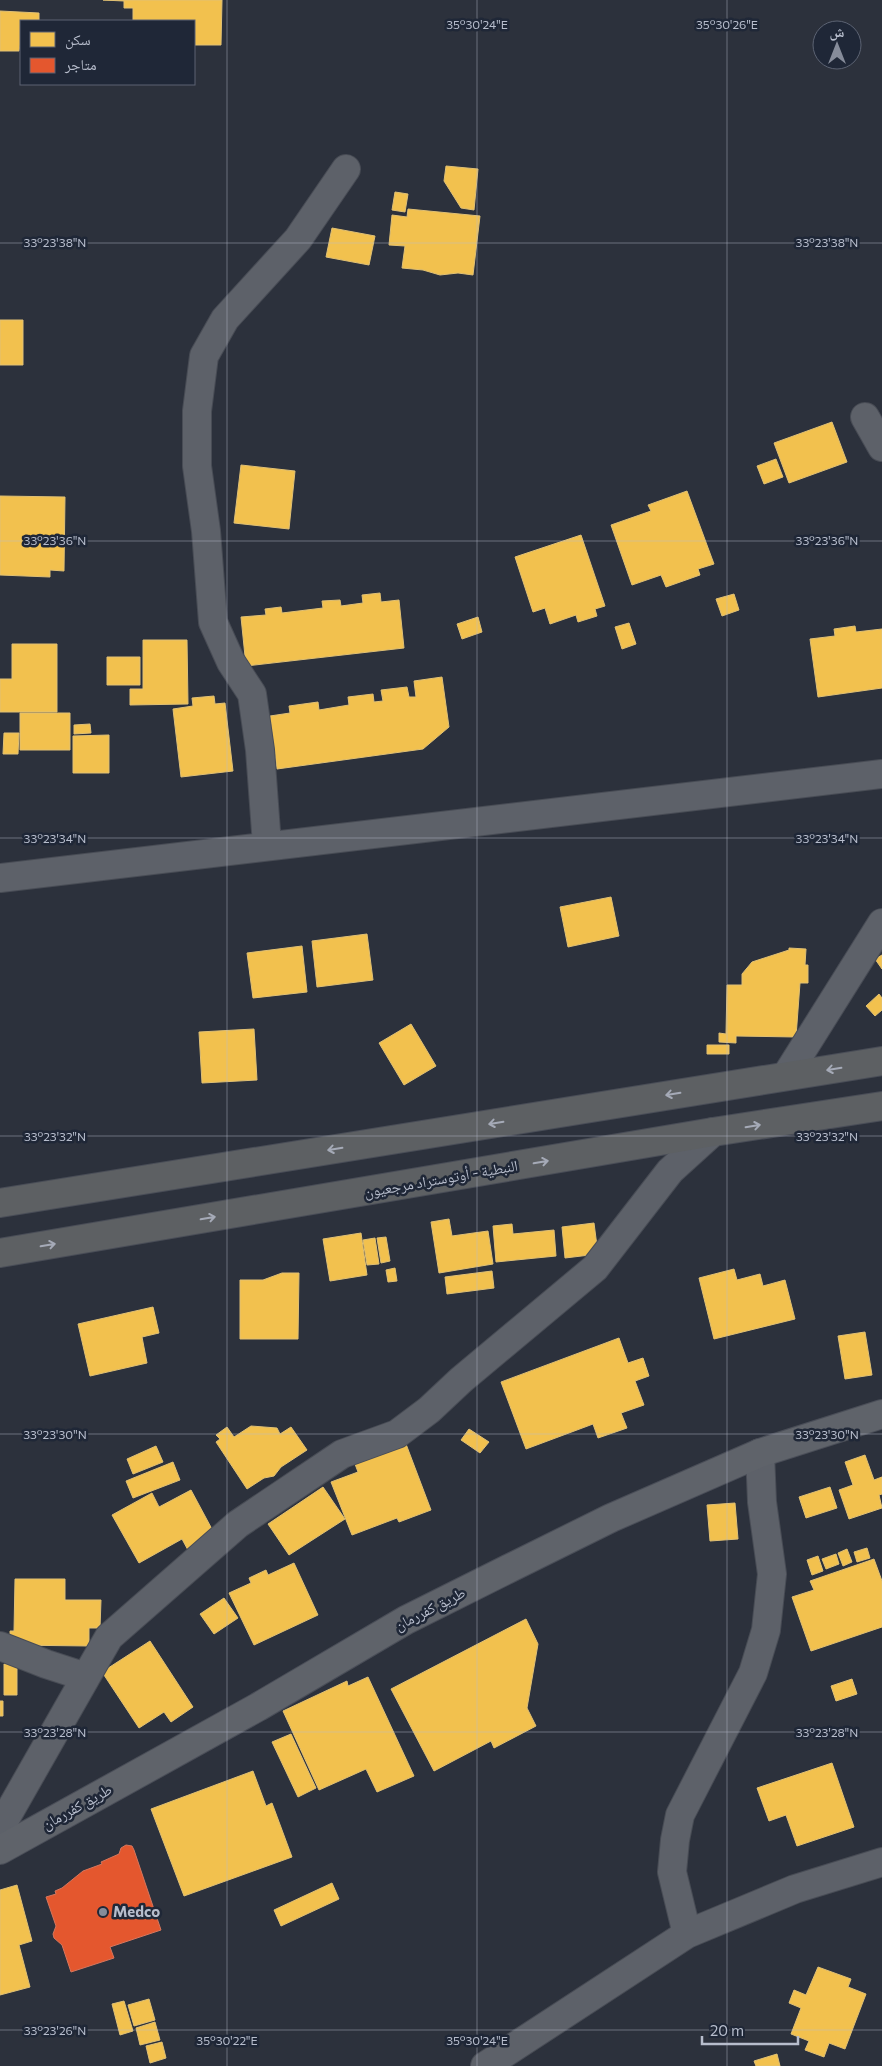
<svg xmlns="http://www.w3.org/2000/svg" width="882" height="2066" viewBox="0 0 882 2066" font-family="Commissioner,'Noto Naskh Arabic',sans-serif">
	<style>
		.homes { fill: #f2c14e; stroke: #e0c074 }
		.shops { fill: #e4572e; stroke: #d6765d }
		.lines { fill: none; stroke-linecap: round; stroke-linejoin: round }
		.minor-casing { stroke: #484c55; stroke-width: 30 }
		.major-casing { stroke: #4a4e58; stroke-width: 30 }
		.highway-casing { stroke: #494d57; stroke-width: 30 }
		.minor { stroke: #5d6169; stroke-width: 28 }
		.major { stroke: #5f636a; stroke-width: 28 }
		.highway { stroke: #5d6063; stroke-width: 28 }
		.oneway { stroke: #a5aab7 }
		.ticks { fill: none; stroke: #b7bdcc; stroke-width: 1; stroke-opacity: 0.45 }
		.poi-dot { fill: #868c9a; stroke: #1f2737; stroke-width: 2 }
		.labels { text-anchor: middle; stroke-width: 5; stroke-linejoin: round; paint-order: stroke }
		.street-label { font-size: 15px; fill: #b7bdcc; stroke: #1f2737 }
		.poi-label { font-size: 15px; font-weight: bold; fill: #b7bdcc; stroke: #1f2737; text-anchor: start }
		.ticks-label { font-size: 12px; text-anchor: middle; fill: #b7bdcc; stroke: #1f2737; stroke-width: 5; stroke-linejoin: round; paint-order: stroke }
	</style>
	<rect width="100%" height="100%" fill="#2c313c"/>
	<path class="homes" d="M103,0h119l-1,45h-27v-24h-61v-13h-9v-7z
		M0,11l39,2v8h-18v24h-1l-1,6h-19z
		M446,166l32,3 -4,41 -13,-2 -17,-27z
		M395,192l13,2 -3,18 -13,-2z
		M408,209l72,7 -7,59 -15,-2 -18,2 -17,-5 -21,-2 3,-22 -16,-1 3,-30 15,2z
		M332,228l43,8 -6,29 -43,-8z
		M0,320h23v45h-23z
		M832,422l15,40 -58,21 -15,-40z
		M776,459l7,18 -19,7 -7,-18z
		M241,465l54,6 -6,58 -55,-6z
		M687,491l27,73 -16,5 2,6 -34,12 -5,-12 -29,10 -21,-60 40,-14 -3,-6z
		M0,496l65,1 -1,74 -14,-1v7l-50,-2z
		M581,535l24,71 -10,3 2,7 -19,6 -2,-7 -26,9 -5,-16 -12,4 -18,-55z
		M380,593l1,9 18,-2 5,48 -158,18 -5,-49 25,-2 -1,-6 16,-2 1,6 41,-5 -1,-7 18,-1 1,6 22,-3 -1,-8z
		M734,594l5,16 -17,6 -6,-17z
		M478,617l4,15 -20,7 -5,-15z
		M629,623l7,21 -14,5 -7,-22z
		M855,626l1,6 26,-3v59l-64,9 -8,-58 25,-3 -1,-7z
		M143,640h44l1,64 -58,1v-16h13z
		M12,644h45v68h-57v-33h12z
		M107,657h33v28h-33z
		M442,677l7,50 -26,22 -146,20 -7,-53 20,-3 -1,-7 29,-4 1,8 30,-5 -1,-8 25,-3 1,8 9,-1 -2,-11 26,-3 2,10h7l-2,-16z
		M214,696l1,8 10,-1 8,68 -52,6 -8,-68 20,-3 -1,-8z
		M20,713h50v37h-50z
		M90,724l1,9 -17,1v-9z
		M4,733h15l-1,21h-15z
		M109,735v38h-36v-37z
		M611,897l8,39 -51,11 -8,-40z
		M367,934l6,46 -56,7 -5,-46z
		M302,946l5,46 -54,6 -6,-45z
		M789,948l17,1 -1,16h3v18h-8l-4,54 -60,-1v7l-17,-1v-9l7,1 1,-49h15v-11l10,-12 37,-12z
		M882,955v14l-7,-10z
		M879,994l3,4v12l-7,6 -9,-10z
		M411,1024l25,42 -32,19 -25,-42z
		M254,1029l3,51 -55,3 -3,-51z
		M707,1045h22v9h-22z
		M449,1219l3,17 36,-5 5,33 -54,9 -8,-51z
		M594,1223l4,31 -33,4 -3,-31z
		M512,1224l1,10 41,-4 2,26 -60,6 -3,-36z
		M361,1233l6,42 -37,6 -7,-42z
		M386,1237l4,24 -9,2 -4,-25z
		M375,1238l4,26 -12,1 -4,-25z
		M395,1268l2,13 -9,1 -2,-12z
		M734,1269l3,11 23,-6 3,12 22,-6 10,39 -81,20 -15,-61z
		M492,1271l2,17 -47,6 -2,-17z
		M282,1273h17l-1,66h-58v-59h23z
		M153,1307l6,26 -17,4 5,26 -57,13 -12,-52z
		M865,1332l7,43 -27,4 -7,-43z
		M619,1338l9,25 15,-5 6,18 -14,5 9,24 -23,8 6,15 -29,10 -5,-14 -67,25 -25,-67z
		M251,1426l26,2 3,6 11,-7 16,23 -26,17 -7,9 -10,2 -17,11 -31,-47 4,-3 -4,-4 11,-8 7,10z
		M469,1429l20,13 -9,11 -19,-13z
		M406,1444l25,66 -32,12 -2,-4 -45,17 -21,-53 27,-10 -3,-8z
		M156,1446l7,16 -30,12 -6,-15z
		M865,1455l9,25 8,-3v17l-3,1 3,13 -33,11 -10,-29 14,-5 -8,-23z
		M173,1462l7,18 -47,18 -7,-17z
		M323,1487l22,32 -56,36 -21,-31z
		M830,1487l7,21 -31,10 -7,-21z
		M191,1490l22,41 -14,8 3,6 -13,7 -7,-13 -43,24 -27,-48 40,-22 7,14z
		M735,1503l3,36 -28,2 -3,-36z
		M867,1548l3,10 -13,4 -3,-10z
		M847,1549l5,13 -9,4 -5,-13z
		M836,1554l3,10 -13,5 -4,-10z
		M818,1556l5,15 -11,4 -5,-15z
		M874,1559l8,22v46l-71,24 -19,-54 22,-7 -4,-9z
		M294,1563l24,52 -64,30 -25,-52 22,-10 -2,-5 17,-8 2,5z
		M15,1579h50v21h36l-1,28h-11v18l-79,-1v-14h4z
		M224,1598l14,20 -24,16 -14,-20z
		M526,1619l12,25 -11,64 9,18 -42,22 -3,-7 -57,30 -43,-82z
		M150,1641l43,66 -22,15 -7,-10 -25,16 -37,-56z
		M4,1664h13v31h-13z
		M368,1677l46,99 -37,16 -11,-23 -47,21 -36,-79 64,-30 1,5z
		M852,1679l5,15 -21,7 -5,-15z
		M0,1701h3v15h-3z
		M291,1734l25,54 -18,9 -26,-55z
		M832,1763l22,64 -57,19 -11,-31 -17,6 -12,-33z
		M253,1771l13,35 6,-3 20,54 -108,39 -33,-87z
		M332,1883l7,16 -58,27 -7,-16z
		M17,1885l15,56 -13,4 11,42 -30,8v-105z
		M818,1967l33,12 -3,8 18,7 -21,55 -16,-6 -5,14 -19,-7 4,-9 -18,-7 10,-26 -12,-5 5,-13 12,5z
		M149,1999l6,21 -21,6 -6,-21z
		M124,2001l9,30 -13,4 -8,-31z
		M155,2022l5,18 -20,5 -4,-17z
		M162,2042l4,16 -16,5 -4,-17z
		M777,2054l3,12h-24l-2,-5z"/>
	<path class="shops" d="M126,1845l6,1 2,4 27,80 -51,17 4,11 -43,14 -9,-27 -8,-7 -1,-4 3,-8 -10,-29 10,-3 -1,-3 7,-3 21,-17 19,-7 -1,-2 18,-8 2,-6z"/>
	<g class="lines">
		<g class="minor-casing">
			<path id="minor" d="M865,417l17,30
				M267,845l-7,-95 -8,-56 -21,-32 -18,-40 -7,-91 -9,-65v-55l7,-55 21,-37 73,-80 48,-70
				M0,878l882,-104
				M786,1076l96,-153
				M0,1646l46,18 40,13 23,-40 129,-113 104,-70 55,-20 32,-24 32,-30 134,-112 75,-97 43,-39
				M0,1828l86,-151
				M687,1934l-15,-62 3,-32 5,-25 73,-142 13,-43 6,-56 -10,-72 -2,-49
				M485,2066l202,-132 108,-45 87,-27"/>
		</g>
		<g class="major-casing">
			<path id="major" d="M0,1850l258,-143 148,-87 102,-51 103,-51 149,-65 122,-39"/>
		</g>
		<g class="highway-casing">
			<path id="highway" d="M0,1203l882,-142
				M0,1253l713,-121 169,-26"/>
		</g>
		<use href="#minor" class="minor"/>
		<use href="#major" class="major"/>
		<use href="#highway" class="highway"/>
	</g>
	<defs><path id="oneway-shaft" d="M-6 0H5M1.5-3L5.5 0L1.5 3" fill="none" stroke-width="1.6" stroke-linecap="round" stroke-linejoin="round" transform="scale(1.25)"/></defs>
	<g class="oneway">
		<use href="#oneway-shaft" transform="translate(834 1069) rotate(171)"/>
		<use href="#oneway-shaft" transform="translate(673 1094) rotate(171)"/>
		<use href="#oneway-shaft" transform="translate(496 1123) rotate(171)"/>
		<use href="#oneway-shaft" transform="translate(753 1126) rotate(-9)"/>
		<use href="#oneway-shaft" transform="translate(335 1149) rotate(171)"/>
		<use href="#oneway-shaft" transform="translate(541 1162) rotate(-10)"/>
		<use href="#oneway-shaft" transform="translate(208 1218) rotate(-10)"/>
		<use href="#oneway-shaft" transform="translate(48 1245) rotate(-10)"/>
	</g>
	<path class="ticks" d="M227,0v2066M477,0v2066M727,0v2066M0,243h882M0,541h882M0,838h882M0,1136h882M0,1434h882M0,1732h882M0,2030h882"/>
	<circle class="poi-dot" cx="103" cy="1912" r="5"/>
	<g class="labels">
		<g class="street-label">
			<text transform="translate(441 1179) rotate(-10)" y="5">النبطية - أوتوستراد مرجعيون</text>
			<text transform="translate(430 1609) rotate(-27)" y="5">طريق كفررمان</text>
			<text transform="translate(77 1807) rotate(-29)" y="5">طريق كفررمان</text>
		</g>
		<g class="poi-label">
			<text x="113" y="1917">Medco</text>
		</g>
	</g>
	<g class="ticks-label">
		<text x="477" y="29">35°30'24"E</text>
		<text x="727" y="29">35°30'26"E</text>
		<text x="55" y="247">33°23'38"N</text>
		<text x="827" y="247">33°23'38"N</text>
		<text x="55" y="545">33°23'36"N</text>
		<text x="827" y="545">33°23'36"N</text>
		<text x="55" y="843">33°23'34"N</text>
		<text x="827" y="843">33°23'34"N</text>
		<text x="55" y="1141">33°23'32"N</text>
		<text x="827" y="1141">33°23'32"N</text>
		<text x="55" y="1439">33°23'30"N</text>
		<text x="827" y="1439">33°23'30"N</text>
		<text x="55" y="1737">33°23'28"N</text>
		<text x="827" y="1737">33°23'28"N</text>
		<text x="55" y="2035">33°23'26"N</text>
		<text x="227" y="2045">35°30'22"E</text>
		<text x="477" y="2045">35°30'24"E</text>
	</g>
	<rect x="20" y="20" width="175" height="65" fill="#1f2737" stroke="#5c6373"/>
	<rect x="30" y="32" width="25" height="15" fill="#f2c14e" stroke="#5c6373"/>
	<text x="65" y="45" font-size="15" fill="#b7bdcc">سكن</text>
	<rect x="30" y="58" width="25" height="15" fill="#e4572e" stroke="#5c6373"/>
	<text x="65" y="70" font-size="15" fill="#b7bdcc">متاجر</text>
	<g transform="translate(837 45)"><circle r="24" fill="#1f2737" stroke="#5c6373"/>
	<path d="M0-4L9 19L0 12L-9 19Z" fill="#868c9a"/>
	<text y="-8" font-size="14" font-weight="bold" text-anchor="middle" fill="#b7bdcc">ش</text>
	</g>
	<path d="M702 2036v8h96v-8" fill="none" stroke="#b7bdcc" stroke-width="2.5"/>
	<text x="710" y="2036" font-size="15" fill="#b7bdcc" stroke="#1f2737" stroke-width="4" paint-order="stroke">20 m</text>
</svg>
